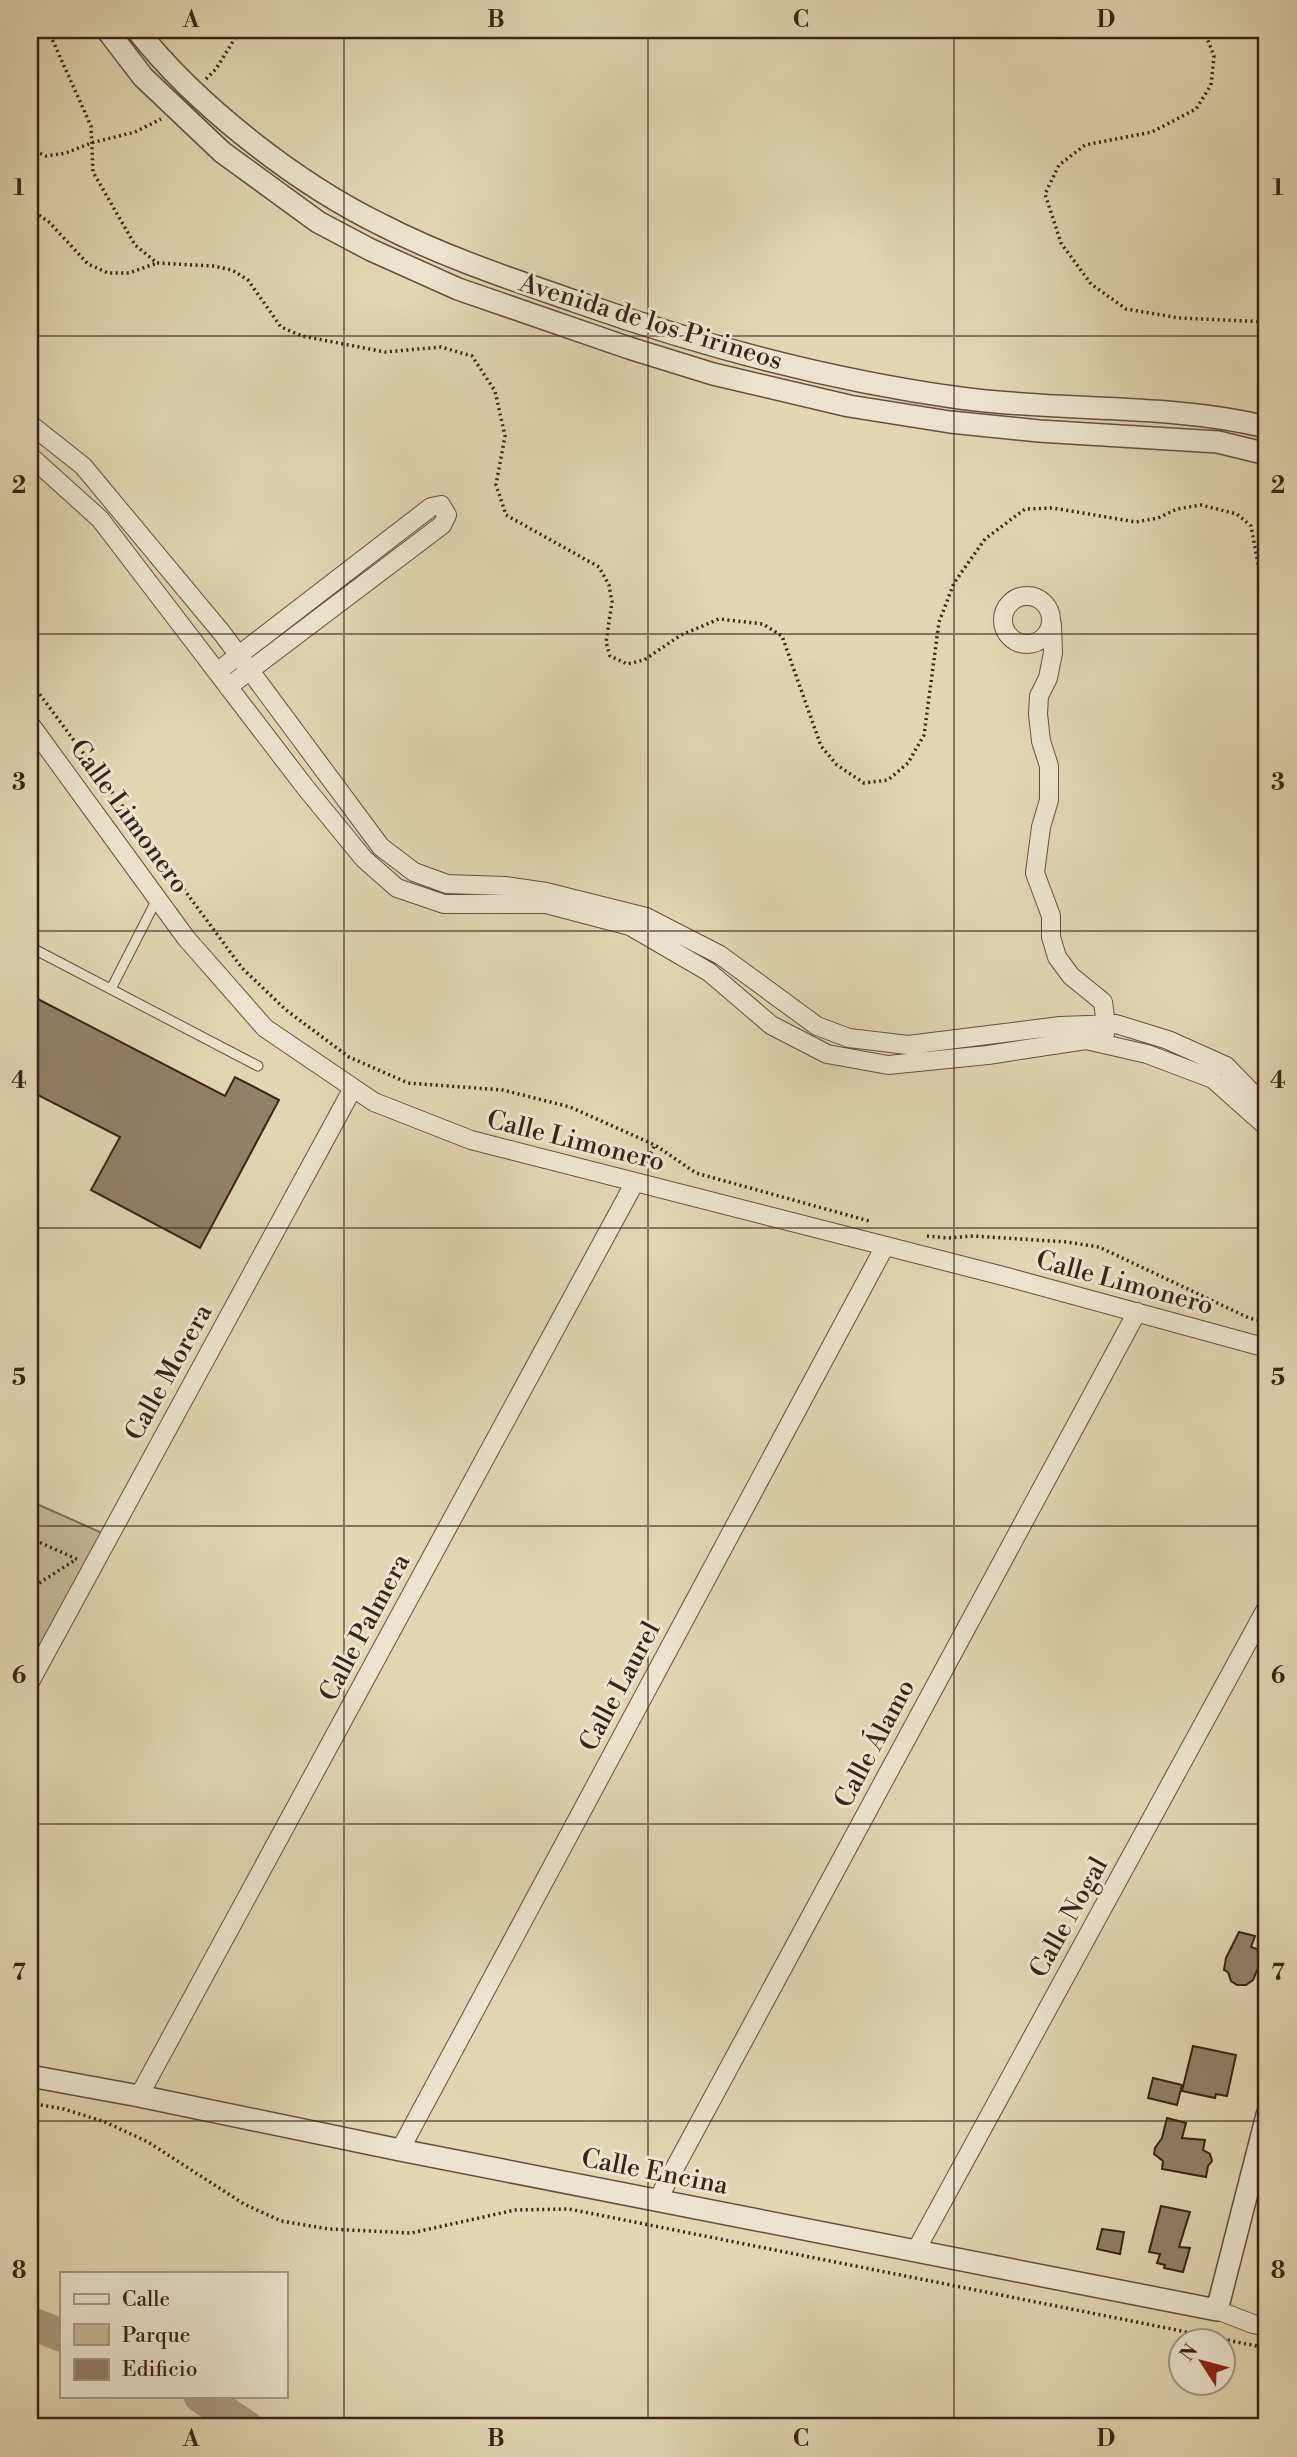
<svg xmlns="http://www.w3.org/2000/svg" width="1297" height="2457" viewBox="0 0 1297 2457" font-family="'Libre Bodoni',serif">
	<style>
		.green { fill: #c6b898; stroke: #816e58; stroke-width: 2 }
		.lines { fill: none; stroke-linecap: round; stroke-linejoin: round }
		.river { stroke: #aa997e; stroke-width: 33 }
		.building { fill: #928068; stroke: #3c2317; stroke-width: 2 }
		.service-casing { stroke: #66503e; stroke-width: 11 }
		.minor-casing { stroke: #66503e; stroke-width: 20 }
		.tertiary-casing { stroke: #66503e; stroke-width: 24 }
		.path { stroke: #3c2317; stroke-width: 3.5; stroke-dasharray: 2 3.5; stroke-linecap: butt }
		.service { stroke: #ece4ce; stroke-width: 9 }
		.minor { stroke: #ece4ce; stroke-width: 18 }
		.tertiary { stroke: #ece4ce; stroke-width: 21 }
		.grid { fill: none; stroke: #3c2317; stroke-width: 2; stroke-opacity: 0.55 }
		.labels { text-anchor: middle; stroke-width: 6; stroke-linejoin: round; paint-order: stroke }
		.street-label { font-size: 26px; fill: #3c2317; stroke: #ece4ce }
		.neatline { fill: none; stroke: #3c2317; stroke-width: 2.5 }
		.grid-label { font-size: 23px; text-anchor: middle; font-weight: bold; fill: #3c2317 }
	</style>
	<rect width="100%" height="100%" fill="#e2d6b3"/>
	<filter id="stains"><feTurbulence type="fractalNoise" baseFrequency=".00286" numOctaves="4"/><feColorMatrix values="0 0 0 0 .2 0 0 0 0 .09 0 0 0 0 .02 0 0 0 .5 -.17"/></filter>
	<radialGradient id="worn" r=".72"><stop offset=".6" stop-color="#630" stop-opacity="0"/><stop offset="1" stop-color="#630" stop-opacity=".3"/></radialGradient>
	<path class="green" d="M30,1501l79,35 -79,146z"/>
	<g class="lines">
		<path class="river" d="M30,2323l31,12
			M200,2396l47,31"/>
	</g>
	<path class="building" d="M30,995l195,101 10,-19 44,23 -79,148 -109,-58 29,-53 -90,-46z
		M1239,1932l16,4 -4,11 14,5 -12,28 -7,5h-9l-6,-4 -3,-9 -4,-2 2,-12z
		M1193,2046l43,9 -9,41 -11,-2 -1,4 -33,-7z
		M1153,2078l29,7 -5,20 -29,-7z
		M1167,2118l19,5 -4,15 23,2 -2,10 7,4 2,7 -4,5 -2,11 -44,-8 1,-8 -9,-7 1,-6 7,-10z
		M1161,2206l29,6 -11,35 11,1 -7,24 -19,-4 1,-3 -8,-2 3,-9 -11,-2z
		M1102,2229l22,3 -4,22 -23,-5z"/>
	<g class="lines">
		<g class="service-casing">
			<path id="service" d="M30,947l228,119
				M111,989l47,-92"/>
		</g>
		<g class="minor-casing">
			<path id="minor" d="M30,424l53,42 139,167 159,214 33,25 33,12 58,2 41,6 100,25 74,38 97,71 32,12 59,7 152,-19 56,-2 52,16 58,26 41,42
				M30,456l70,63 205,268 59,72 33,29 47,16h102l84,22 79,46 62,53 56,29 61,11 100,-10 98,-15 61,14 66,25 54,48
				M1003 620a24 24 0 1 1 48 0a24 24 0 1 1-48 0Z
				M1052,624l1,29 -5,25 -9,18 -1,18 3,27 8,25v34l-8,27 -6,46 16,43v21l6,20 14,19 32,26 3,22 -1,10
				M217,672l214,-165 10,-2 6,10 -5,10 -214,162
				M30,724l156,214 79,90 109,74 97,38 536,137 260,71
				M30,1682l323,-594
				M139,2096l496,-914
				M400,2150l485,-904
				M658,2199l479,-887
				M915,2252l352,-645
				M1217,2310l36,14 14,3"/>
		</g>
		<g class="tertiary-casing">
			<path id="tertiary" d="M107,30l36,47 79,75 96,70 53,28 87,39 171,59 84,26 136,32 101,16 89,9 179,11 49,12
				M137,30c59,75 159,153 245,195 62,32 129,54 195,77 125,44 252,78 383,96 102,14 208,5 307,29
				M30,2076l109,20 261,54 817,160 50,-195"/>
		</g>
		<path class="path" d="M48,30l43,96 2,46 42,73 22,18 56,3 19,4 16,10 33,47 21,9 83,16 56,-5 31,9 23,35 10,45 -9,49 10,30 93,52 10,18 3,17 -6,40 4,14 17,8 17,-4 37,-25 38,-16 44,5 19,12 39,110 16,19 27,18 24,-3 20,-17 16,-28 15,-113 15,-39 31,-44 40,-30 28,-1 83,14 22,-4 19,-9 24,-4 36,9 14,12 11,59 5,10
			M1204,30l10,26 -3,29 -15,24 -44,23 -67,13 -26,20 -14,29 16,49 30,41 35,25 53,9 88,4
			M206,79l10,-10 24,-39
			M30,149l16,7 20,-3 25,-10 44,-11 26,-13
			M30,209l19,13 39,42 20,9h21l28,-10
			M30,681l212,287 44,42 63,47 59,26 95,7 67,17 85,38 41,28 173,48
			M643,1168l12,-23
			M927,1236l21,2 25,-2 94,6 32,5 150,71 18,4
			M30,1538l49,22
			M30,1589l45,-29
			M30,2103l34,6 41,13 43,20 96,62 37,17 48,8 82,4 104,-23 54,-1 698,139"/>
		<use href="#service" class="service"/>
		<use href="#minor" class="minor"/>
		<use href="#tertiary" class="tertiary"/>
	</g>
	<path class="grid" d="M344,30v2397M648,30v2397M954,30v2397M30,336h1237M30,634h1237M30,931h1237M30,1228h1237M30,1526h1237M30,1824h1237M30,2121h1237"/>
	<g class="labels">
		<g class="street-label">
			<text transform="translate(651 321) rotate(17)" y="9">Avenida de los Pirineos</text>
			<text transform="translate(130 816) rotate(54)" y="9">Calle Limonero</text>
			<text transform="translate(576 1140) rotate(14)" y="9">Calle Limonero</text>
			<text transform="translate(1125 1282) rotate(15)" y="9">Calle Limonero</text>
			<text transform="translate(168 1372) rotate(-61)" y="9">Calle Morera</text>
			<text transform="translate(364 1627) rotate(-62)" y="9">Calle Palmera</text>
			<text transform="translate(619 1686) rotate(-62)" y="9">Calle Laurel</text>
			<text transform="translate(874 1743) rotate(-62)" y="9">Calle Álamo</text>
			<text transform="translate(1068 1917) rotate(-61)" y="9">Calle Nogal</text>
			<text transform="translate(655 2171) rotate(11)" y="9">Calle Encina</text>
		</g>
	</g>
	<rect width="1297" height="2457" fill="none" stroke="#e2d6b3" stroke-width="77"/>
	<rect x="60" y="2272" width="228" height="126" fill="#ece4ce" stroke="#a69785" stroke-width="2"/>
	<rect x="74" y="2294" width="35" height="10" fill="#ece4ce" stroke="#a69785" stroke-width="2"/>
	<text x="122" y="2306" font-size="21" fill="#3c2317">Calle</text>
	<rect x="74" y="2324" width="35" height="21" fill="#c6b898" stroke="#a69785" stroke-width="2"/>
	<text x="122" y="2342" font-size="21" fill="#3c2317">Parque</text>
	<rect x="74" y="2359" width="35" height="21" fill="#928068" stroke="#a69785" stroke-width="2"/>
	<text x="122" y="2376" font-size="21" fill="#3c2317">Edificio</text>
	<g transform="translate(1202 2362) rotate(306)"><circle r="33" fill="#ece4ce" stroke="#a69785" stroke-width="2"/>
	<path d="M0-5L12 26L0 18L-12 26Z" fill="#8f2418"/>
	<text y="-10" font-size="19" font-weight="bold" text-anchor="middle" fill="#3c2317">N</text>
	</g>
	<rect x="38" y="38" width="1220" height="2380" class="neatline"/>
	<g class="grid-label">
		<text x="191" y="27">A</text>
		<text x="496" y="27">B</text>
		<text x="801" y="27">C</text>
		<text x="1106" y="27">D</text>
		<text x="19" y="195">1</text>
		<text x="1278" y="195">1</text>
		<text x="19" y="493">2</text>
		<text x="1278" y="493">2</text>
		<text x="19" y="790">3</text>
		<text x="1278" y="790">3</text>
		<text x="19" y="1088">4</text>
		<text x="1278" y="1088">4</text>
		<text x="19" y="1385">5</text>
		<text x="1278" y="1385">5</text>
		<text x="19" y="1683">6</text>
		<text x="1278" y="1683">6</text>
		<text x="19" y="1980">7</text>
		<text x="1278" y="1980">7</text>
		<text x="19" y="2278">8</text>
		<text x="1278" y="2278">8</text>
		<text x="191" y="2446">A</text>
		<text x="496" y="2446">B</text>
		<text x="801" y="2446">C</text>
		<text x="1106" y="2446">D</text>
	</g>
	<rect width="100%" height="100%" filter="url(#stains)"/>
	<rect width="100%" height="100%" fill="url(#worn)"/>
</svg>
